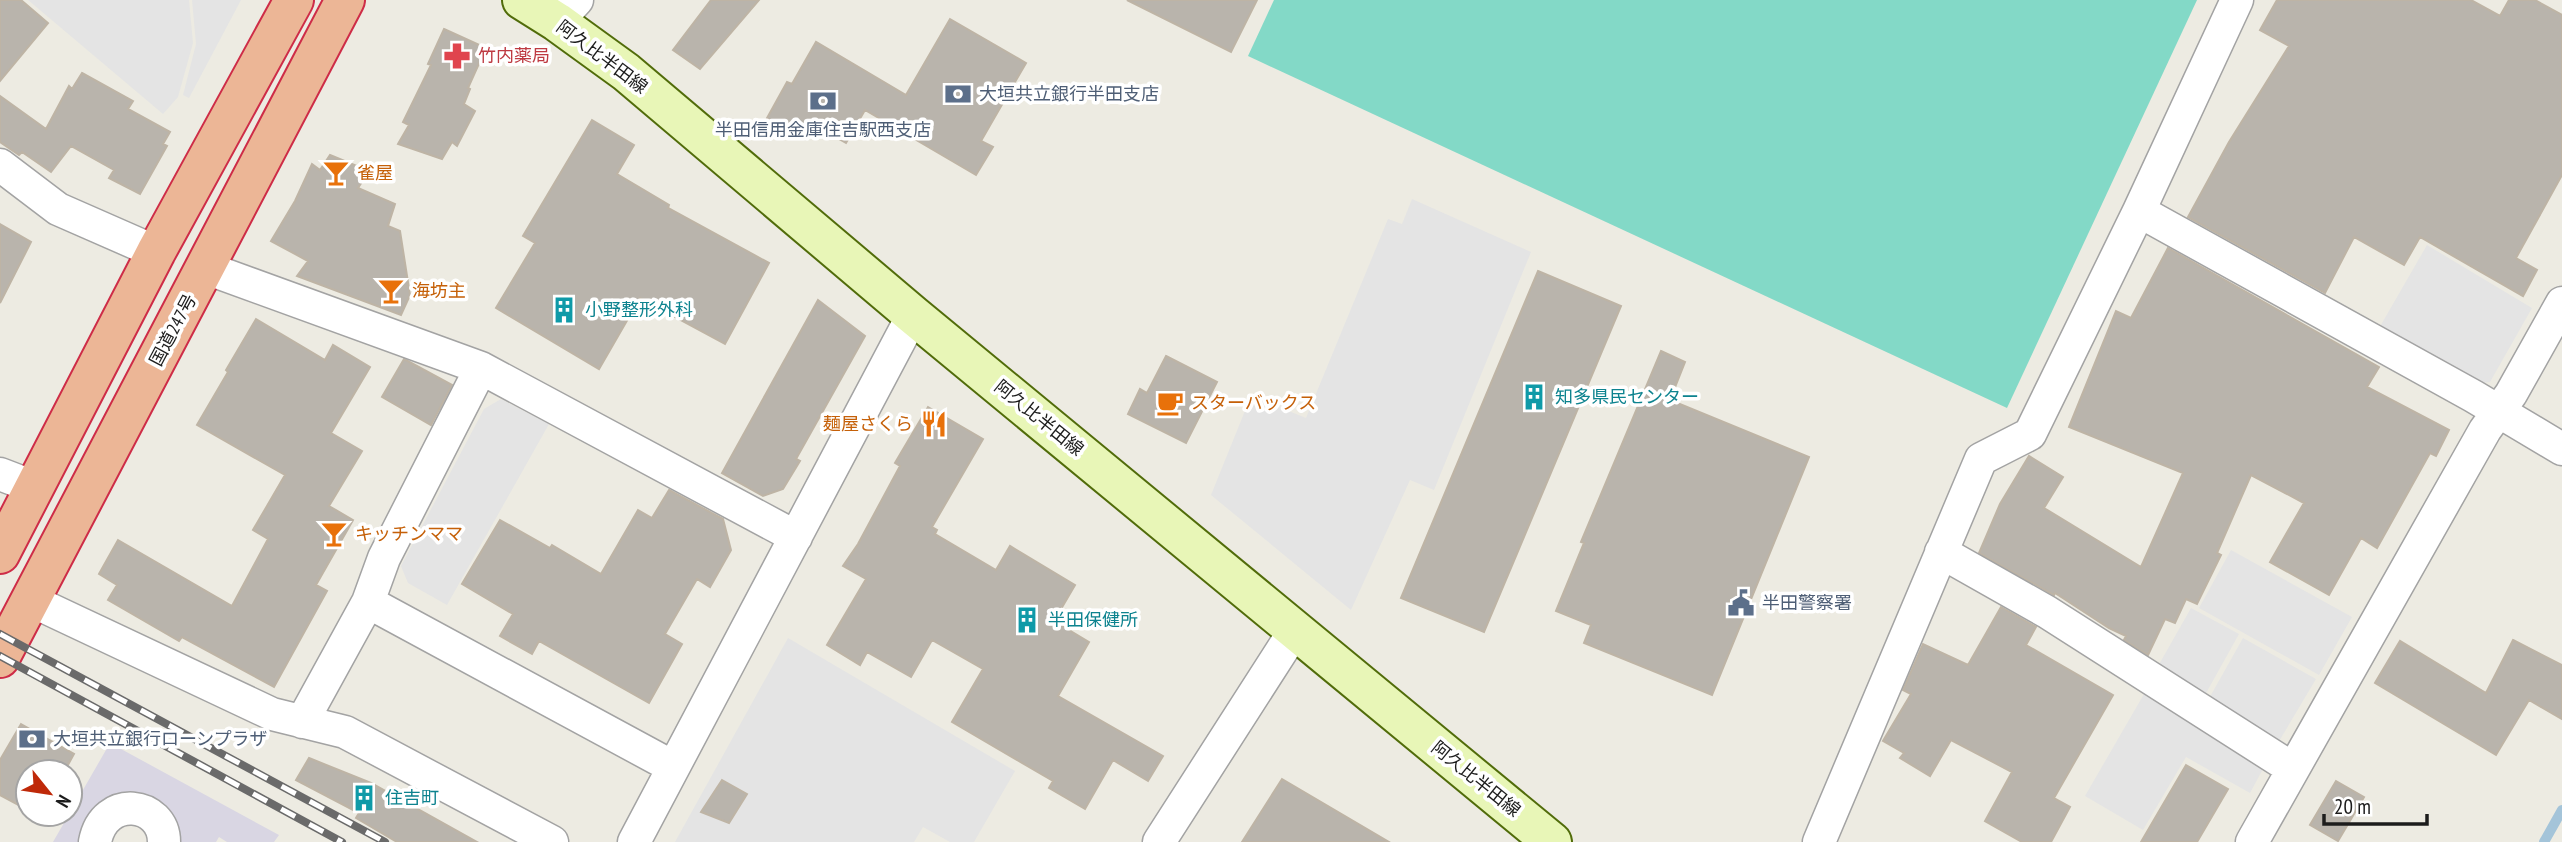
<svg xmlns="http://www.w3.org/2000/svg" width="2562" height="842" viewBox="0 0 2562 842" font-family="'PT Sans Narrow','Noto Sans JP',sans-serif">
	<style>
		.pitch { fill: #83d9c7 }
		.parking { fill: #e4e4e4 }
		.plaza { fill: #d9d6e3 }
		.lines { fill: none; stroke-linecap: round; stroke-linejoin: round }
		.stream { stroke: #a4c4d9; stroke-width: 10 }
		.building { fill: #b9b4ac; stroke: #beb4a5; stroke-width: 2 }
		.minor-casing { stroke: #a3a3a3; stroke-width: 35 }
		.secondary-casing { stroke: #516c0a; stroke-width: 42 }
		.trunk-casing { stroke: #ce2c47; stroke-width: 42 }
		.minor { stroke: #fff; stroke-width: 32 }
		.secondary { stroke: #e8f6b7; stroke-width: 38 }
		.trunk { stroke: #ecb696; stroke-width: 38 }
		.rail-casing { stroke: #6a6a6a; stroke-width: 8 }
		.rail { stroke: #fff; stroke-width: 5; stroke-dasharray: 16; stroke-linecap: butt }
		.labels { text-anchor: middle; stroke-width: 7; stroke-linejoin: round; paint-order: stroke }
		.health-label { font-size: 18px; fill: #be3a42; stroke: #fff; text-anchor: start }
		.street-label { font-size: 18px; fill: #1c1c1c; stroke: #fff }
		.service-label { font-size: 18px; fill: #4e5e75; stroke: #fff; text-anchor: start }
		.food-label { font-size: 18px; fill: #c56008; stroke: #fff; text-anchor: start }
		.culture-label { font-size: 18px; fill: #0d838f; stroke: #fff; text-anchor: start }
	</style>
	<rect width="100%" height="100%" fill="#edebe2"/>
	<path class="pitch" d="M1274,0h923l-190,408 -759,-352z"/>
	<path class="parking" d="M28,0h161l4,43 -15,54 -15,17z
		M192,0h49l-52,98 -6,-3 13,-51z
		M1412,199l119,53 -97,238 -24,-10 -59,130 -140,-115 40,-99 55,22 82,-199 14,5z
		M2427,245l105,63 -42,74 -19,2 -93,-54z
		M501,399l48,25 -102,181 -39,-22 -7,-17 83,-157z
		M2231,550l121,67 -33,58 -120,-67z
		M2191,608l48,26 -39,70 -47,-29z
		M788,638l227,133 -41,71h-24l-27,-15 -9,15h-239z
		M2243,638l73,41 -38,64 -71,-41z
		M2144,694l119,75 -13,24 -64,-36 -43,73 -58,-34z"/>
	<path class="plaza" d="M110,743l169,92 -5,7h-47l-8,-5 -3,5h-36l-4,-21 -10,-13 -28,-15h-16l-13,5 -14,10 -10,14 -6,20h-26z"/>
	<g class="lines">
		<path class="stream" d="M2544,842l18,-32"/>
	</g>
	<path class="building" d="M0,0h21l27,23 -48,58z
		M711,0h48l-59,69 -27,-19z
		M1127,0h130l-26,52z
		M2277,0h194l29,16 9,-16h26l27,15v160l-46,83 21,12 -14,26 -103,-59 -16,28 -50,-28 -29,56 -137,-76 41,-75 60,-96 -29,-16z
		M950,19l76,44 -45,78 12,6 -17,28 -111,-65 -19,33 -30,-17 -17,10 -32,-18 20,-36 5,2 24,-42 90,53z
		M444,29l42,19 -18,40 2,1 -6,15 11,7 -18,35 -5,-4 -10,17 -44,-15 11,-19 -6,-3 28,-57 -3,-1z
		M82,73l51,28 -5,8 42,23 -7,12 4,2 -27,48 -31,-16 5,-8 -43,-24 -20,26 -29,-20 -3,3 -19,-13v-46l46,33 23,-43 3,3z
		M592,120l42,25 -17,29 52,31 -1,3 101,55 -44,81 -85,-46 -41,71 -103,-61 39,-65 -12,-7z
		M330,155l39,16 -11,17 37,16 -7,22 12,5 10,64 -9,20 -104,-39 11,-15 -37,-20 24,-40 17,-37 8,6z
		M0,224l31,18 -31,61z
		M2168,248l211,119 -12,20 82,43 -13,26 -6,-3 -53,95 -16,-10 -32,57 -59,-33 34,-59 -53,-28 -34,78 4,2 -24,49 -11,-5 -11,24 -10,-4 -17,36 -24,-15 2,-4 -17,-8 -54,-35 -1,2 -75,-42 21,-49 29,-48 34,21 -19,31 97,59 42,-94 -114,-46 47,-116 15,7z
		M1538,271l83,35 -137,326 -83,-34z
		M818,300l47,36 -69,123 4,2 -17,28 -20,7 -41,-23z
		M256,319l69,41 8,-15 37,22 -39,66 31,18 -33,55 24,14 -37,65 11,6 -53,96 -92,-50 -3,4 -71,-41 9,-15 -18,-11 19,-34 114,66 36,-67 -15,-9 32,-55 -88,-50 31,-53 -2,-2z
		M1661,351l24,11 -15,38 139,57 -97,238 -128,-52 7,-18 -35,-14 28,-68 -3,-1z
		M1166,356l51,26 -31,61 -58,-29 12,-25 7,4z
		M404,359l48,26 -21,40 -49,-28z
		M928,407l55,32 -51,88 5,3 -2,4 61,36 14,-24 65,39 -21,36 35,21 -31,54 105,60 -15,25 -35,-21 -28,49 -36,-21 4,-7 -101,-59 31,-53 -51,-29 -21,37 -44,-25 -7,13 -33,-20 39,-66 -23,-13 15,-22 42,-78 -5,-3z
		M669,490l54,29 8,31 -21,37 -13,-8 -32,55 17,10 -33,59 -110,-62 -7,13 -32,-18 13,-22 -51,-30 38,-64 50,28 2,-3 49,29 37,-64 14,8z
		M2001,607l35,20 -10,18 87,50 -59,103 16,9 -19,35h-29l-37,-21 27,-49 -61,-32 -21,36 -30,-18 4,-5 -21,-12 28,-47 -8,-4 20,-46 45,21z
		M2513,640l49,25v54l-33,-19 -33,55 -121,-72 25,-42 86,52z
		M21,724l53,30 -10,18h-36v38l-28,-15v-35z
		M309,758l62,25 106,59h-80l-41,-24 3,-5 -63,-33z
		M2186,765l42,24 -31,53h-56z
		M1282,779l107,63h-147z
		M722,780l25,14 -18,29 -28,-11z
		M2336,781l28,16 -26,44 -28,-16z"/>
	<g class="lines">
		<g class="minor-casing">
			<path id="minor" d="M557,22l20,-22
				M0,165l58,44 98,43
				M2139,211l334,185 89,53
				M206,268l275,100 315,169
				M0,474l34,13
				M1941,552l106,60 246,157
				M30,600l242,114 73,18 207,110
				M368,602l305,165
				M302,722l66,-120 16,-44 97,-190
				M95,842c9,-49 69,-40 69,0
				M634,842l279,-527
				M1159,842l136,-212
				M1819,842l162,-383 49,-25 109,-223 98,-211
				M2252,842l233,-412 26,-36 51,-91"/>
		</g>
		<g class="secondary-casing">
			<path id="secondary" d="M522,0l35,22 69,50 287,243 639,527"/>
		</g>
		<g class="trunk-casing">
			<path id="trunk" d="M0,554l156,-302 138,-252
				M0,658l345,-658"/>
		</g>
		<use href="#minor" class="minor"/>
		<use href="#secondary" class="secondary"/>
		<use href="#trunk" class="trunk"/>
		<g class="rail-casing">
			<path id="rail" d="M0,634l385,208
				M0,656l342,186"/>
		</g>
		<use href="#rail" class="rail"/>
	</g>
	<defs>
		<g id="pharmacy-bare" transform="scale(2.1)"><path d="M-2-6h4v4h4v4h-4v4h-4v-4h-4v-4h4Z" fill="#e0444e" stroke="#fff" stroke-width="2.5" paint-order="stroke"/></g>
		<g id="bank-bare" transform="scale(2.1)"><path d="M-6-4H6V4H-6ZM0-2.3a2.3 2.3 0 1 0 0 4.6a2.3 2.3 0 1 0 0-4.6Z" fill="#5c6f8a" stroke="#fff" stroke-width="2.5" paint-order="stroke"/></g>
		<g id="bar-bare" transform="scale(2.1)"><path d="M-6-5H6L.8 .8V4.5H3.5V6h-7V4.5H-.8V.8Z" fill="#e8710a" stroke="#fff" stroke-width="2.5" paint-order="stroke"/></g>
		<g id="building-bare" transform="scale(2.1)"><path d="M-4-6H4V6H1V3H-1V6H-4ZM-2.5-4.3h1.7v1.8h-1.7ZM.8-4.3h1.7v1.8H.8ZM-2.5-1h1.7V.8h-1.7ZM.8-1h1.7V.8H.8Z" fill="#0f9aa8" stroke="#fff" stroke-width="2.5" paint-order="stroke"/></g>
		<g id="cafe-bare" transform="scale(2.1)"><path d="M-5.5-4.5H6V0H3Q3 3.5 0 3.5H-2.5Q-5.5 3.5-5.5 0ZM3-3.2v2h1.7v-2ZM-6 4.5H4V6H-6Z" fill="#e8710a" stroke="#fff" stroke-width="2.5" paint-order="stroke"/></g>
		<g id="restaurant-bare" transform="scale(2.1)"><path d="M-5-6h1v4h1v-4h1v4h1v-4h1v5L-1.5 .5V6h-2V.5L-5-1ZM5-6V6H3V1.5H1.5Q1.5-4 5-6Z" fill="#e8710a" stroke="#fff" stroke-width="2.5" paint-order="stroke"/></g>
		<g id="civic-bare" transform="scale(2.1)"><path d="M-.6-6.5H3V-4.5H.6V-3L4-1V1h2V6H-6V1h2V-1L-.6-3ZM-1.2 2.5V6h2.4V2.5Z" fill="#5c6f8a" stroke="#fff" stroke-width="2.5" paint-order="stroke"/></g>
	</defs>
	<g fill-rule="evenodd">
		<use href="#pharmacy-bare" x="457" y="56"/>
		<use href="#bank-bare" x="958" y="94"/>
		<use href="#bank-bare" x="823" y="101"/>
		<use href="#bar-bare" x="336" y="173"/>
		<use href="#bar-bare" x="391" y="291"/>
		<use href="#building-bare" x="564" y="310"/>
		<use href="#building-bare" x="1534" y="397"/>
		<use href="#cafe-bare" x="1170" y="403"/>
		<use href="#restaurant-bare" x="934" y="424"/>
		<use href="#bar-bare" x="334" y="534"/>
		<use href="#civic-bare" x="1741" y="603"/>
		<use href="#building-bare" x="1027" y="620"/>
		<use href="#bank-bare" x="32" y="739"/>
		<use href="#building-bare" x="364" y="798"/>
	</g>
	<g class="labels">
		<g class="health-label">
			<text x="478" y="62">竹内薬局</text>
		</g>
		<g class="street-label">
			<text transform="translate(602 57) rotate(37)" y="6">阿久比半田線</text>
			<text transform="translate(173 330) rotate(-62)" y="6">国道247号</text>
			<text transform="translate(1039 418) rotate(39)" y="6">阿久比半田線</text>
			<text transform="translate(1476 779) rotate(39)" y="6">阿久比半田線</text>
		</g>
		<g class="service-label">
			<text x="979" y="100">大垣共立銀行半田支店</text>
			<text x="823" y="136" text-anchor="middle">半田信用金庫住吉駅西支店</text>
			<text x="1762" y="609">半田警察署</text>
			<text x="53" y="745">大垣共立銀行ローンプラザ</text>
		</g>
		<g class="food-label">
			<text x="357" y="179">雀屋</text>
			<text x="412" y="297">海坊主</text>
			<text x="1191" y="409">スターバックス</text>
			<text x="913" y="430" text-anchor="end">麺屋さくら</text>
			<text x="355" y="540">キッチンママ</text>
		</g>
		<g class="culture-label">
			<text x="585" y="316">小野整形外科</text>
			<text x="1555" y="403">知多県民センター</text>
			<text x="1048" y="626">半田保健所</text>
			<text x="385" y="804">住吉町</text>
		</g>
	</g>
	<g transform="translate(49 793) rotate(120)"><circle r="33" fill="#ffffff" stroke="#a4a4a4" stroke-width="2"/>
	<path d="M0-5L12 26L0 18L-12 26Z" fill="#bf2909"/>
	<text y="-10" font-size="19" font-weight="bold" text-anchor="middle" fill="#1c1c1c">N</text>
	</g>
	<path d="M2324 814v10h103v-10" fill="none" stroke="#1c1c1c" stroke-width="3.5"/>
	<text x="2334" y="814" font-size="21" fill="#1c1c1c" stroke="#ffffff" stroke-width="5" paint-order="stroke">20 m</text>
</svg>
